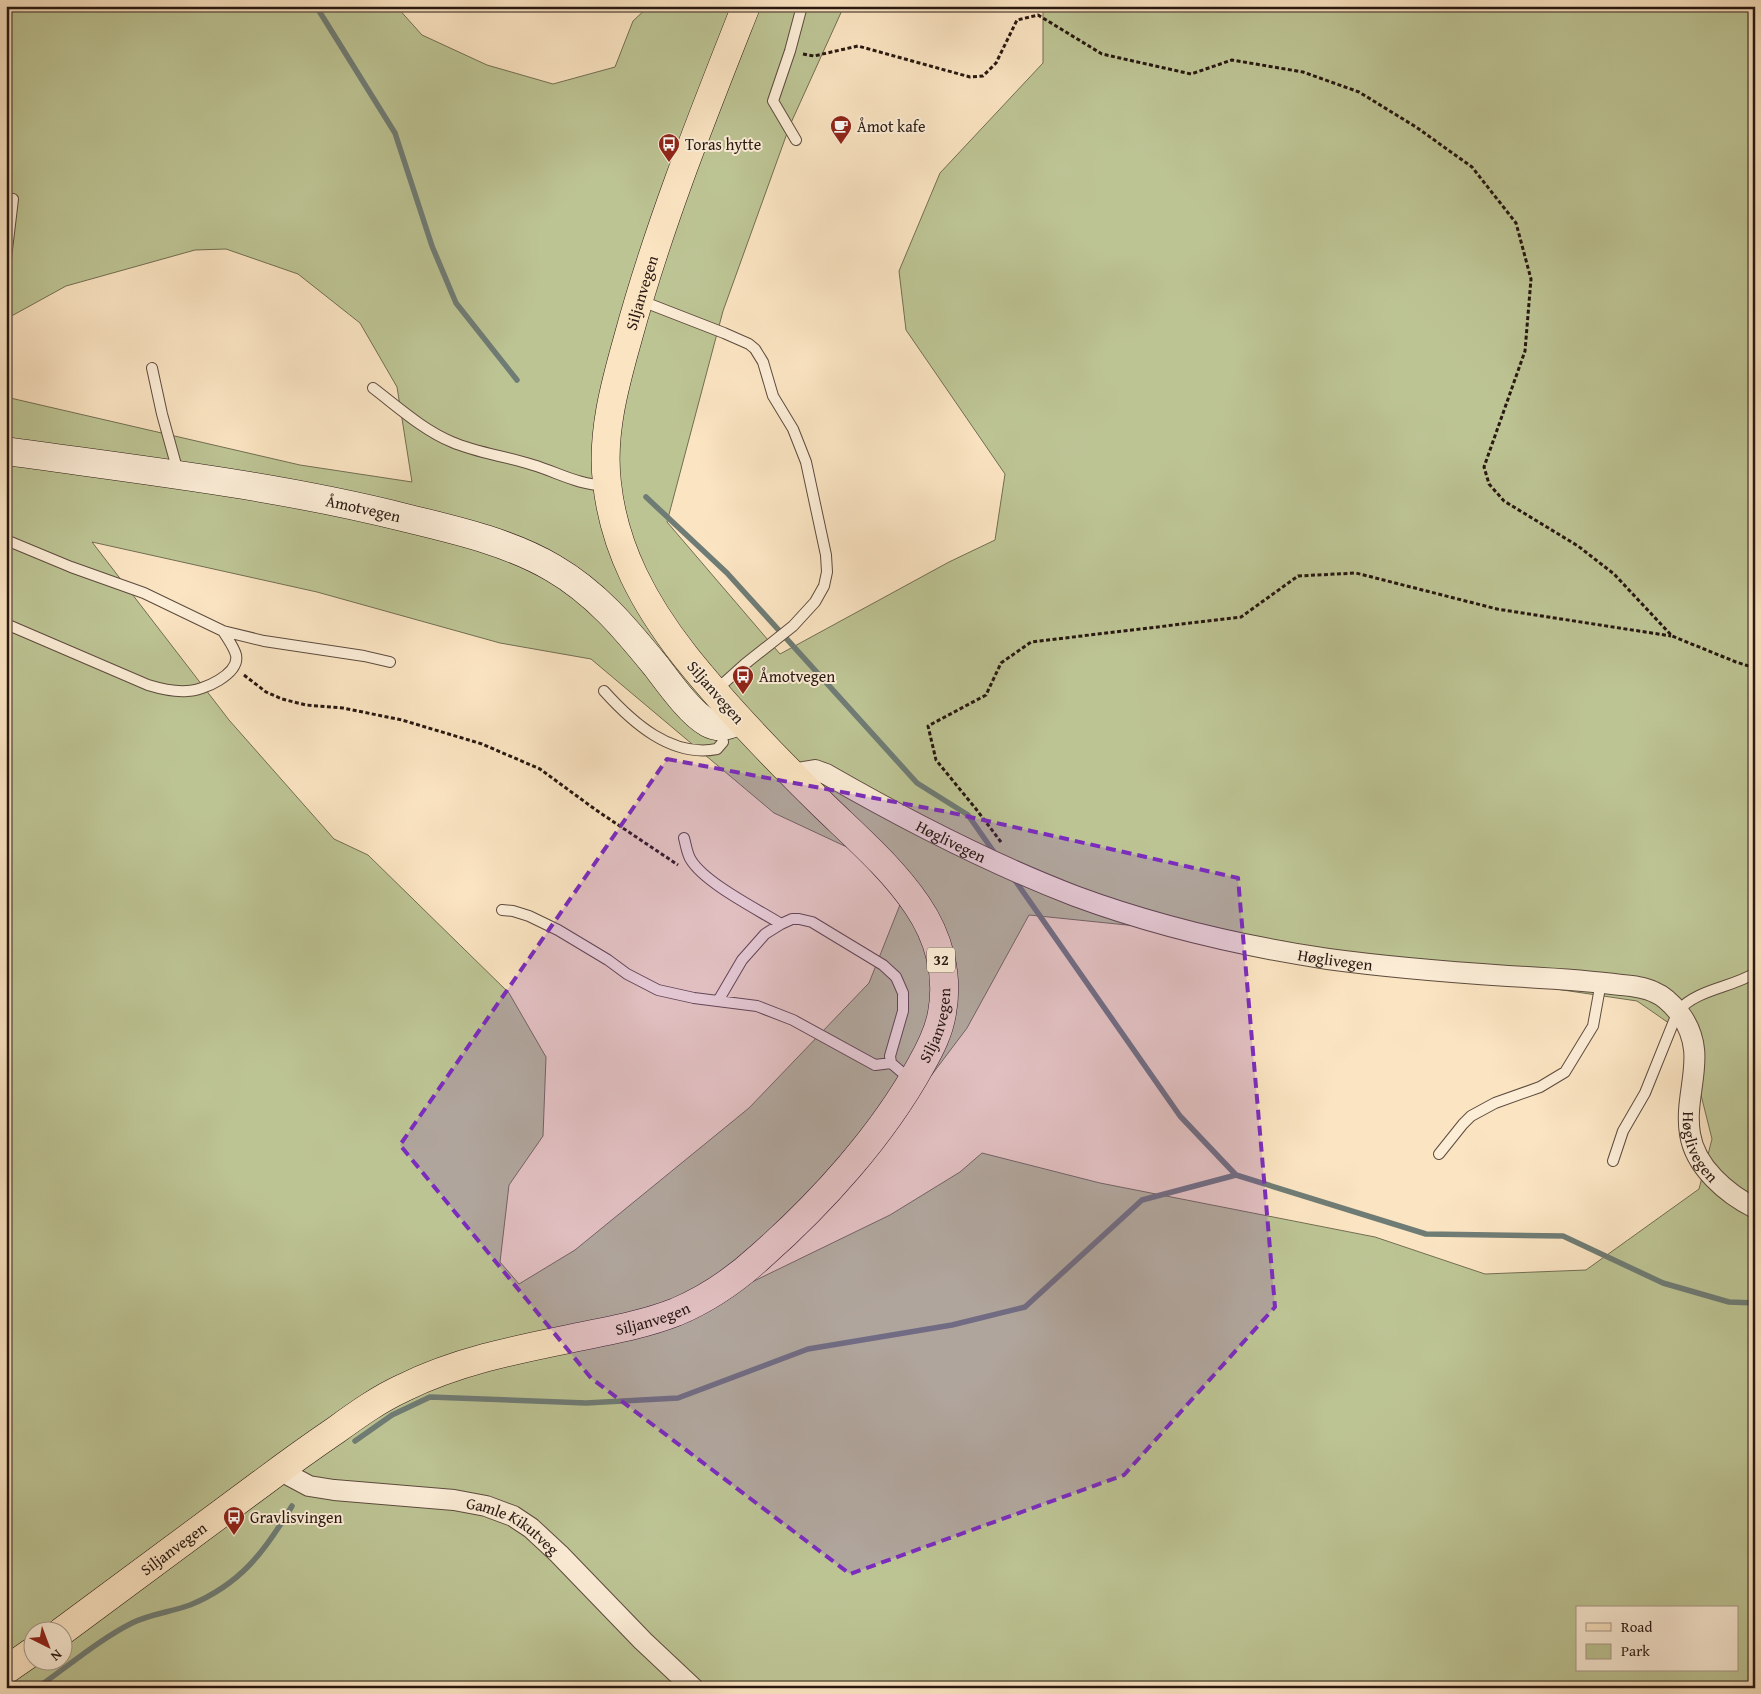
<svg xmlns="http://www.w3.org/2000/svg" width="1761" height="1694" viewBox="0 0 1761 1694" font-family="'Gentium Book Plus',serif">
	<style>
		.green { fill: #bdc494; stroke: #726e52; fill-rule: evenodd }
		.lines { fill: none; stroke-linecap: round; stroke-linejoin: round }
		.stream { stroke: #6f7c75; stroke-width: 5.5 }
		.lane-casing { stroke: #5d4b3d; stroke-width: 12 }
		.street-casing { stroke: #5d4b3d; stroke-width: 22 }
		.secondary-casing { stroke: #281811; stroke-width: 29 }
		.primary-casing { stroke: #281811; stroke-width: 29 }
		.path { stroke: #281811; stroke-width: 3; stroke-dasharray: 4 2.5; stroke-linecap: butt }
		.lane { stroke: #fcedd7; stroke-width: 10 }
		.street { stroke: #fcedd7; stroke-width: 20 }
		.secondary { stroke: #fcedd7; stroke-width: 28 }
		.primary { stroke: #fbe4c2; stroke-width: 28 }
		.marked { fill: #7b2cbf; fill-opacity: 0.2; stroke: #7b2cbf; stroke-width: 4; stroke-dasharray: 10 6; stroke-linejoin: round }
		.labels { text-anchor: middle; stroke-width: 4; stroke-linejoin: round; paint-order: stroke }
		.shield { fill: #fcedd7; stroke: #68584c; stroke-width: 1 }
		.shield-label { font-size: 15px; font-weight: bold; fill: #281811 }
		.poi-label { font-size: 16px; fill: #281811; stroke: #fcedd7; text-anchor: start }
		.street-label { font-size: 16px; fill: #281811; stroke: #fcedd7 }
	</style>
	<rect width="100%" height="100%" fill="#fbe4c2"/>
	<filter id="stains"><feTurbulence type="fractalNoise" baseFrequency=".004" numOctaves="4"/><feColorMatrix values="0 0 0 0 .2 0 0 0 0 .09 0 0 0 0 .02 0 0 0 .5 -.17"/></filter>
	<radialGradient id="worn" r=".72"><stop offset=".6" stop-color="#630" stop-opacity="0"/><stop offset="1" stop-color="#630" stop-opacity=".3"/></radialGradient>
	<path class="green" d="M6,6h390l26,29 65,30 66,19 62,-17 18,-46 16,-15h195l-54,119 -67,186 -56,211 113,132 169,-92 46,-22 10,-66 -99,-144 -7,-59 41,-98 103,-110v-57h712v1682h-1749v-1291l294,68 112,17 -15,-95 -37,-64 -62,-49 -72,-25 -31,1 -129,36 -60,33zM92,542l225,50 183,51 91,16 183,154 137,64 -42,106 -120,125 -174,142 -56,34 -19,-22 9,-77 34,-49 3,-79 -37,-64 -141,-138 -34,-16 -105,-119zM1029,915l254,26 30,12 324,48 49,34 26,104 -13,50 -113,81 -101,4 -110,-37 -275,-54 -118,-30 -22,19 -70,43 -173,84 183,-182 67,-89zM1577,1608h160v62h-160zM32,1632h30v30h-30z"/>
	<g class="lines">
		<path class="stream" d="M316,6l79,127 37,113 24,57 61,77
			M646,497l81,76 190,210 51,32 28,40
			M1236,1175l190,59 137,2 100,47 66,19 26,1
			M355,1441l37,-26 38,-18 156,6 92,-5 130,-49 144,-24 73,-18 117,-107 94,-25 -56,-59 -168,-240
			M37,1688c30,-21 63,-49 95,-65 18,-9 39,-11 58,-18 51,-21 75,-54 102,-99"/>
		<g class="lane-casing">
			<path id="lane" d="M796,140l-23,-39 17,-50 12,-45
				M6,258l7,-59
				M639,300l85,33 25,11 6,5 8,13 10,34 20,33 13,33 20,93 1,17 -3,14 -9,16 -22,24 -48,38 -30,27
				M152,368l10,46 16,58
				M373,388c25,19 50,42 79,54 25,11 54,14 81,23 24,7 47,21 73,20
				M6,540l65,27 73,26 79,38 41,10 100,15 26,6
				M6,624l142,61c13,4 25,7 39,6 16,0 53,-17 49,-36 -2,-8 -9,-17 -13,-24
				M604,691c28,31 67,67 113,58l6,-7 -4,-15
				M684,838c2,7 3,16 7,22 14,23 66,49 90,64
				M502,910l11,1 16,5 29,14 50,30 19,14 31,16 36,8 63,8 36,14 82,45 16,-2
				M718,1001l24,-41 23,-26 16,-10 11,-5h7l13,3 71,43 13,12 7,16v18l-13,45 1,7 20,17
				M1439,1154l24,-30 8,-8 24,-13 45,-16 25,-15 28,-46 8,-44
				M1613,1161l10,-30 22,-38 33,-82c19,-22 53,-23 77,-38"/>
		</g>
		<g class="street-casing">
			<g id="street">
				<path id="s1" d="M791,774l24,-4 11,4c80,46 163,89 249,122 81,30 167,50 253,63 59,8 120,13 180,17 38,2 75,4 113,9 11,1 23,2 33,7 10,4 19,13 26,22 30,40 3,77 10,120 5,33 37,60 65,74"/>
				<path id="s2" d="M279,1470l30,16 25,4 120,10 32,6 27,10 18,12 28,26 84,87 50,47"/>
			</g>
		</g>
		<g class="secondary-casing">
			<g id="secondary">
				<path id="s3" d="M6,451c134,19 269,34 400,67 49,12 103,24 147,50 43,25 72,60 103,98 13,17 34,47 52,57 11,6 21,3 31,-3"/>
			</g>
		</g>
		<g class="primary-casing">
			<g id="primary">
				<path id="s4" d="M61,1632c67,-50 134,-100 201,-149 24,-18 49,-36 74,-53 22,-16 43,-31 67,-42 59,-29 122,-40 185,-53 30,-6 60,-12 88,-23 31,-13 60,-33 85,-56 60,-53 121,-120 160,-191 9,-16 18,-33 21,-52 7,-38 -3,-76 -25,-108 -25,-37 -61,-68 -93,-99 -49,-48 -96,-96 -139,-150 -40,-51 -71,-107 -78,-173 -6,-49 8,-99 21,-145 31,-114 75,-223 118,-332"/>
				<path d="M6,1670l26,-18"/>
			</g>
		</g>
		<path class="path" d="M803,54l11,2 44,-10 112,31 13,-1 13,-13 21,-43 21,-5 64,39 89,20 41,-14 71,12 56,20 57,35 56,40 44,56 15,56 -6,72 -41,116 5,17 15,17 74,45 36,28 58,62 64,26 19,6
			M244,675l22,17 16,7 24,6 37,3 59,12 80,24 58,25 56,41 82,55
			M1001,842l-25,-33 -40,-49 -8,-34 58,-31 15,-32 30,-21 210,-25 57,-41 58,-3 141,36 174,27"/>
		<use href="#lane" class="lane"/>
		<use href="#street" class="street"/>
		<use href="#secondary" class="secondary"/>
		<use href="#primary" class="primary"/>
	</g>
	<path class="marked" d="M667,759l281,53 290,66 37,429 -151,168 -274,99 -259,-196 -191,-233z"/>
	<defs>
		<g id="cafe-pin" transform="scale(1.125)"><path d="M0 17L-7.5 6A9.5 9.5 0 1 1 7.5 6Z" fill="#8f2418" stroke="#fcedd7"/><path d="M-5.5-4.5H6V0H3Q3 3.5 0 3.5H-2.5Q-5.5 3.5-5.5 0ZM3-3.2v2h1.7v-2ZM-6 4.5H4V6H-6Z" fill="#fff"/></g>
		<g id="bus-pin" transform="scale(1.125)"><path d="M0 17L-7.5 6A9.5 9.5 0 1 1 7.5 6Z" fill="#8f2418" stroke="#fcedd7"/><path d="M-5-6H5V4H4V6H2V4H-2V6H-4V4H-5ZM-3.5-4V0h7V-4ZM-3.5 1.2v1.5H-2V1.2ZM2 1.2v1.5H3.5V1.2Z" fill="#fff"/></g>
	</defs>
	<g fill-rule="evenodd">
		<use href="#cafe-pin" x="841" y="126"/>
		<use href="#bus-pin" x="669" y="144"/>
		<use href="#bus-pin" x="743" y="676"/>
		<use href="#bus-pin" x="234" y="1517"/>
	</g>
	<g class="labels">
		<rect class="shield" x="927" y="947.5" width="28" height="25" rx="4"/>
		<g class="shield-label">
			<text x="941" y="965">32</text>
		</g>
		<g class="poi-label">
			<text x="857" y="132">Åmot kafe</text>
			<text x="685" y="150">Toras hytte</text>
			<text x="759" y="682">Åmotvegen</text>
			<text x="250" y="1523">Gravlisvingen</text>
		</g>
		<g class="street-label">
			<text dy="6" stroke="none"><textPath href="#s4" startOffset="1955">Siljanvegen</textPath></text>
			<text dy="6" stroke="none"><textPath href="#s3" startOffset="362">Åmotvegen</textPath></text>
			<text transform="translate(716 692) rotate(49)" y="6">Siljanvegen</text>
			<text dy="6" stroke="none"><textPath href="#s1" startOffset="178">Høglivegen</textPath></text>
			<text dy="6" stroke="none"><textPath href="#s1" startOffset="582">Høglivegen</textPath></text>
			<text dy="6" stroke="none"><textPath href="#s4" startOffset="1100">Siljanvegen</textPath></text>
			<text dy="6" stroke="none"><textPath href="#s1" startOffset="1076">Høglivegen</textPath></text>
			<text dy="6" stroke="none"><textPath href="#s4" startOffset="680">Siljanvegen</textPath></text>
			<text dy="6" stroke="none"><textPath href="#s2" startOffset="245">Gamle Kikutveg</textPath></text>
			<text dy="6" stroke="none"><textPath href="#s4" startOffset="140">Siljanvegen</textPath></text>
		</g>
	</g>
	<rect width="1761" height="1694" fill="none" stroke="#fbe4c2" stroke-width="25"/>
	<rect x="8" y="8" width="1746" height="1679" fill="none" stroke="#281811" stroke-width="2.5"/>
	<rect x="12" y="12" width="1736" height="1669" fill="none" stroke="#281811"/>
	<rect x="1576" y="1606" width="162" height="65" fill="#fcedd7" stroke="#a79888"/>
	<rect x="1586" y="1623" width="25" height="8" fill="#fbe4c2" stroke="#a79888"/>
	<text x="1621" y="1632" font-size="15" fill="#281811">Road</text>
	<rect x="1586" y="1644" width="25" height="15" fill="#bdc494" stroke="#a79888"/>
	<text x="1621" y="1656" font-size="15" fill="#281811">Park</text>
	<g transform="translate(48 1646) rotate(138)"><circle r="24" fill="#fcedd7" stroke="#a79888"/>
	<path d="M0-4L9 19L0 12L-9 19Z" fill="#8f2418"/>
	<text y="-8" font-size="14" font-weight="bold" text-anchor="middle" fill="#281811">N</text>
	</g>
	<rect width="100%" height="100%" filter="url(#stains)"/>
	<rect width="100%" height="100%" fill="url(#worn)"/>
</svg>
